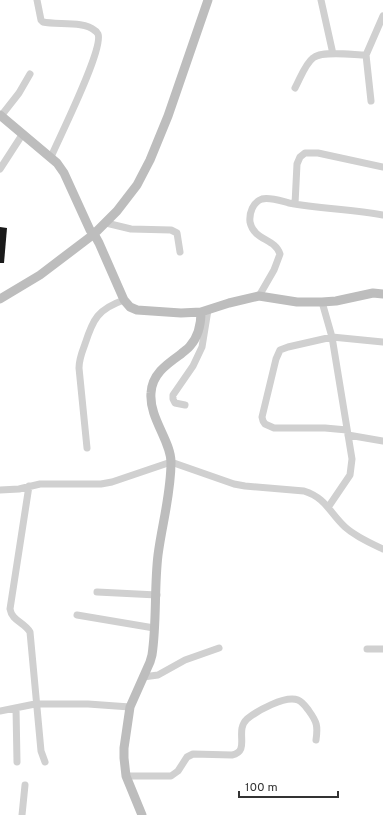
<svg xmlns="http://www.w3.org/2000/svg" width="383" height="815" viewBox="0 0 383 815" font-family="Overpass,sans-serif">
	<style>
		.building { fill: #1a1a1a }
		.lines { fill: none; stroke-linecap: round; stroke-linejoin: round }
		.street { stroke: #d0d0d0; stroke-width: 7 }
		.secondary { stroke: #bdbdbd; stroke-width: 9 }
	</style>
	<rect width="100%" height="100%" fill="#fff"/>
	<path class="building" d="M0,227l7,1 -3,35h-4z"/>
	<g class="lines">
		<path class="street" d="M37,0l4,20 2,2c13,3 42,-1 51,8 2,1 3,2 4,4 6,15 -39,104 -47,123
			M321,0l12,54
			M295,88c5,-9 10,-24 18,-30 9,-8 41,-3 53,-3
			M371,101l-5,-46 17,-39
			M1,116l18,-23 11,-19
			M0,169l22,-34
			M295,204l2,-40 3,-7 5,-4h13l65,14
			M106,223l25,6 40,1 6,3 3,19
			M259,296l15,-26 6,-16c-5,-16 -26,-13 -30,-32 -1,-9 3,-20 12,-23 8,-2 19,2 27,4 31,6 63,6 94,12
			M322,302l10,35 20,122 -2,16 -21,31
			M185,405l-10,-2 -2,-4v-4l20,-29 9,-19 6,-37
			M347,430l-22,-2h-51l-9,-4 -2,-3 -1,-4 14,-58 4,-9 8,-3 44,-10 51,5
			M348,435l35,6
			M87,448l-8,-80c0,-9 3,-16 6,-24 8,-25 13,-35 39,-44
			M29,486l-19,123c2,12 14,13 20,23l11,119 4,11
			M0,490l19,-1 21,-5h61l11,-2 59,-20 63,22 11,2 59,5c22,7 25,21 41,36 11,10 25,16 38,22
			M97,592l60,3
			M77,615l77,13
			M367,649h16
			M143,677l15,-2 27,-15 34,-12
			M16,708l1,54
			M0,711l35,-7h53l42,3
			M126,776h45l7,-5 9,-14 6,-3 39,1c19,-4 2,-24 15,-36 10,-8 38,-24 51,-19 5,2 8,7 11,11 8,11 9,15 7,29
			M22,815l3,-30"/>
		<path class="secondary" d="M0,115l57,48 7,10 26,57 4,4 5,9 25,57 6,7 7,3 44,3 20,-1 28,-9 30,-7 38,6h25l14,-1 37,-8 10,1
			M0,299l40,-24 54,-41 23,-23 20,-26 13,-25 18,-44 40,-116
			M142,815l-16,-39 -2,-18v-10l6,-41 20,-45 2,-7c5,-33 2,-67 6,-100 4,-31 13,-61 13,-93 0,-21 -22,-44 -20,-69 1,-19 16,-29 30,-39 3,-3 7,-5 9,-8 8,-9 11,-23 11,-34"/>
	</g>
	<path d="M239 791v6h99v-6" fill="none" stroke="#333333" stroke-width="2"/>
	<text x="245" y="791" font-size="12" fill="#333333" stroke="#ffffff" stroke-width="3" paint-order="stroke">100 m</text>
</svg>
